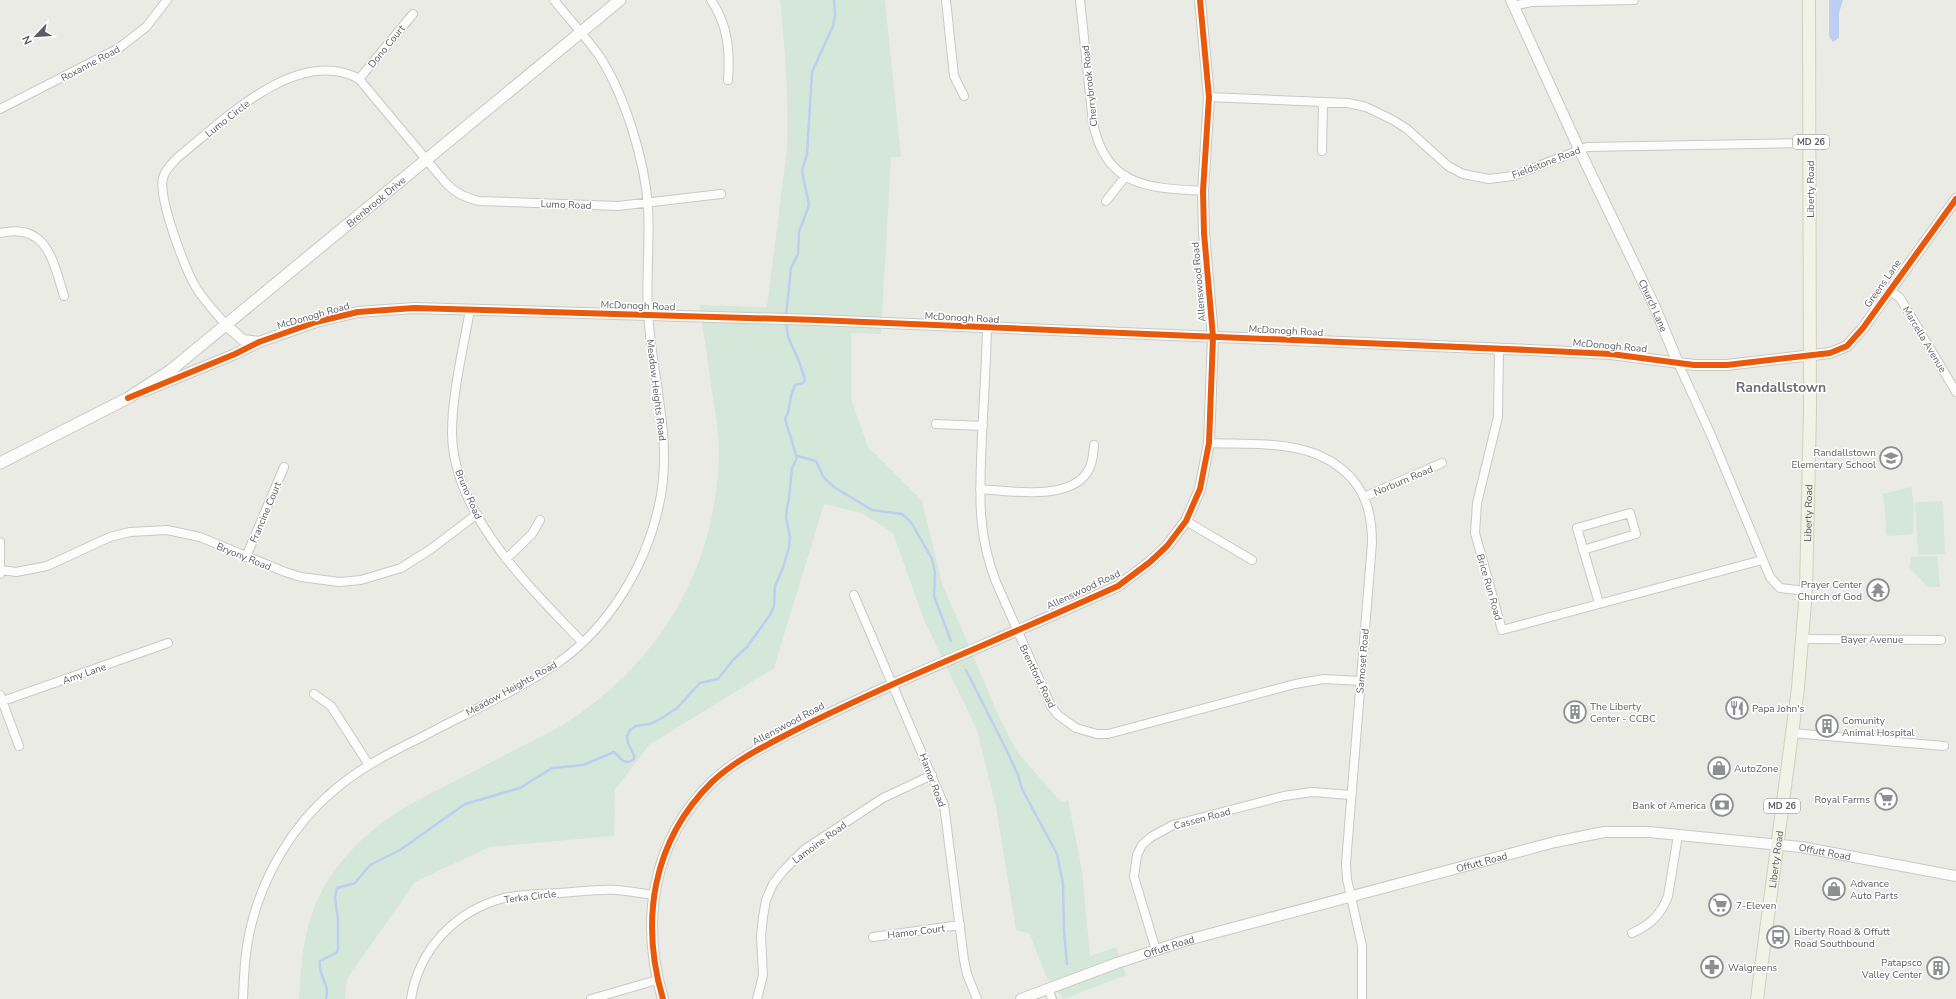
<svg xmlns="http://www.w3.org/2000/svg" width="1956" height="999" viewBox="0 0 1956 999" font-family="'Nunito Sans',sans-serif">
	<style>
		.green { fill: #d5e7d8 }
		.water { fill: #becdf2 }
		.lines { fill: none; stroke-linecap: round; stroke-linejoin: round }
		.stream { stroke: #becdf2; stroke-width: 2.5 }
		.minor-casing { stroke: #c8c8c6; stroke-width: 10 }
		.tertiary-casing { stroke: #c8c8c6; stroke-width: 12 }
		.secondary-casing { stroke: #c8c8c8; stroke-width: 13 }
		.primary-casing { stroke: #d1d1b6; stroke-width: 14 }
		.minor { stroke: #fcfcfb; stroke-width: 8 }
		.tertiary { stroke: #fcfcfb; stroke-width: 10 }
		.secondary { stroke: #fcfcfb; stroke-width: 11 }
		.primary { stroke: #f1f2e8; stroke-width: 12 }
		.cycleway-casing { stroke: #fff; stroke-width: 8 }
		.cycleway { stroke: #e8590c; stroke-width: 6 }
		.labels { text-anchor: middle; stroke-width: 3; stroke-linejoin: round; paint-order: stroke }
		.shield { fill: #fff; stroke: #8d8e92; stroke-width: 1 }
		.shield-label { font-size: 9px; font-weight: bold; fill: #5c5d64 }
		.street-label { font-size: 10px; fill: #5c5d64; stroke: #fff }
		.poi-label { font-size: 10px; fill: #5c5d64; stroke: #fff; text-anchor: start }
		.district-label { font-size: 14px; font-weight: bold; fill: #6d6f75; stroke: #fff }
	</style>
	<rect width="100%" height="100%" fill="#ebebe6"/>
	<path class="green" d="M780,0h105l16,157h-10l-10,177 -30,-1v66l17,48 54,54 20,82 58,136 18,34 43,49 7,-2 14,71 8,85 26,-9 10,28 -63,24 -18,-25 -15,-40 -14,-4 -20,-123 -19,-77 -53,-110 -31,-87 -31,-20 -38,-9 -50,164 -125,77 -34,45 -1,46 -125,11 -74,35 -68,97 -2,20h-46c2,-21 2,-43 7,-63 11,-57 51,-99 99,-129l158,-82c97,-62 154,-157 156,-273 0,-20 -4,-41 -7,-60 -4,-29 -8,-58 -13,-87l68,2 20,-158c2,-50 -2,-99 -7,-149z
		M1773 387a7 7 0 1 1 14 0a7 7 0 1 1-14 0Z
		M1911,487l3,18 -1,29 -21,2 -6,-1 -1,-29 -3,-12z
		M1943,501l2,53 -27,1 -3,-53z
		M1937,556l3,31h-12l-19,-20 2,-10z"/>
	<path class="water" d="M1829,0h14l-4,13v25l-6,4 -4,-6z"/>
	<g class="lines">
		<path class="stream" d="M786,316l5,-48 7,-14 1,-22 10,-27 -7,-34 5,-17 5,-82 21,-46 2,-11 -1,-15
			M797,456l19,5 8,17 10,9 38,23 30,4 9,8 21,37 3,13 -1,24 17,45
			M966,670l41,81 11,24 4,14 35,65 6,29 1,49 3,32
			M326,999c4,-18 -8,-21 -6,-38l16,-8 2,-3v-30l-3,-22 2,-10 18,-5 15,-18 30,-15 65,-46 55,-16 32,-20 31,-3 31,-13 9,9 6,1 5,-3v-4l-6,-12 -1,-7 3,-6 6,-4 14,-2 12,-6 15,-10 23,-25 18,-4 15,-19 14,-13 23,-32 4,-9 1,-20 8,-18 6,-21 1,-10 -4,-19 1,-11 2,-8 3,-31 5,-10 -12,-39 3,-6 3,-17 4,-11 8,-2 2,-3 -6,-19 -11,-24 -2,-16"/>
		<g class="minor-casing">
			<path id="minor" d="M711,0c17,25 19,50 17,80
				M946,0l8,76 10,20
				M1080,0l13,123c13,64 55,65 110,68
				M1513,6l18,-4 103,-2
				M359,79l54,-65
				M1209,97l139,6 18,4 27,13 14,9 41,37 15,8 26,5 24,-3 74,-29 224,-4
				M0,109l119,-61 27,-21 21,-27
				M1322,151l1,-48
				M1106,201l20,-25
				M0,233c47,-11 53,28 64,63
				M1889,290l11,8 56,94
				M470,310c-7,39 -18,84 -18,123 1,82 78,154 130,209
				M226,325c-10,-12 -21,-23 -29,-36 -12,-19 -39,-91 -34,-111 2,-9 9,-14 14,-20 45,-36 120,-113 182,-79l86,103c10,11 19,15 34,19l139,5 103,-12
				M987,329c-1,35 -3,71 -5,106 -2,54 -6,96 14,147l55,124 7,9 18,13 21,6h11l187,-50 29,-5 36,2
				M1499,349l-1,68 -21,86 -2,30 27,97 260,-70
				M1678,363l33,72 59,142 10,11 26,3
				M936,424l47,2
				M1209,443c50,2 108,-5 144,37 15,18 19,39 19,63l-26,320 1,16 15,67v53
				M980,489c29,2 93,13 109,-20 4,-7 4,-15 5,-24
				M1364,497l78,-34
				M1186,521l66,39
				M0,542v32
				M1583,550l53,-16 -6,-21 -53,15 22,75
				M246,557l38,-90
				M506,559l26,-25 8,-14
				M1,570l15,2 31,-6 63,-29 20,-5 37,-2 33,7 85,35 16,5 38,5 22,-2 40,-12 30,-19 46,-35
				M854,595l90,210 20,155 3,14 10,25
				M1803,639l138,1
				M314,694l17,12 38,59
				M0,695l19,51
				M0,702l168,-59
				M1792,733l152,13
				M1632,933c18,-8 29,-18 36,-37l10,-61
				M873,937l87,-12
				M1156,950l-22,-73 3,-22 5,-10 9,-8 22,-12 111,-29 28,-4 39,3
				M1048,988l4,11
				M243,999c1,-24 2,-49 8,-73 12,-50 41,-100 81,-134 26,-23 57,-39 88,-54 46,-25 96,-46 139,-76 51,-36 87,-97 100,-157 15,-65 -8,-129 -11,-194 -2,-35 2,-69 0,-104 -3,-46 -23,-111 -48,-150 -14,-20 -31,-38 -46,-57
				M411,999c8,-50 44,-88 93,-101 18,-4 37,-4 55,-5 19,-1 39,-4 58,-3 12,1 24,3 36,5
				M591,999l66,-19
				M757,999l6,-24 -2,-39 2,-19 3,-17 7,-16 10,-13 22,-22 78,-51 49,-23"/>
		</g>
		<g class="tertiary-casing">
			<g id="tertiary">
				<path id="s1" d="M1511,0l68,149 75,156 24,58"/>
				<path d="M226,325l17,15 16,2"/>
				<path d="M145,391l90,-37 24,-12 57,-20 42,-10 56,-4 403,12 712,30 82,4 83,11h33l103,-12 17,-7 16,-18 93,-129"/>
				<path d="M663,999c-23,-78 -11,-158 49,-217 20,-19 45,-32 70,-45 38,-20 78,-38 118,-56 73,-32 146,-62 218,-95l32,-24 17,-16 19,-25 14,-32 9,-46 4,-106 -9,-104 -1,-42 6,-94 -9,-97"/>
				<path id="s2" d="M1021,999l96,-36 67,-22 371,-99 49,-10h45l152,15 155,29"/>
			</g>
		</g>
		<g class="secondary-casing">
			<g id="secondary">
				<path id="s3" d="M0,463l128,-65 43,-28 449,-370"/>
			</g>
		</g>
		<g class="primary-casing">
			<g id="primary">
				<path id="s4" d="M1757,999l41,-311 8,-97 4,-181 -1,-410"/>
			</g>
		</g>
		<use href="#minor" class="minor"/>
		<use href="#tertiary" class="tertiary"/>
		<use href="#secondary" class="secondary"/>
		<use href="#primary" class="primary"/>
		<g class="cycleway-casing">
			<path id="cycleway" d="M128,398l107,-44 24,-12 57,-20 42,-10 56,-4 403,12 712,30 82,4 83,11h33l103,-12 17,-7 16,-18 93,-129
				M663,999c-23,-78 -11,-158 49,-217 20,-19 45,-32 70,-45 38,-20 78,-38 118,-56 73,-32 146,-62 218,-95l32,-24 17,-16 19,-25 14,-32 9,-46 4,-106 -9,-104 -1,-42 6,-94 -9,-97"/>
		</g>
		<use href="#cycleway" class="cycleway"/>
	</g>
	<defs>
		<g id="school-ring" transform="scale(1.15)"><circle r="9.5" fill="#fff" stroke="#8e8f92" stroke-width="1.5"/><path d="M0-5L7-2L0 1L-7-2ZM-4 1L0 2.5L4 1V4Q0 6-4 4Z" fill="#8e8f92"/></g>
		<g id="temple-ring" transform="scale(1.15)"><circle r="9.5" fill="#fff" stroke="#8e8f92" stroke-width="1.5"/><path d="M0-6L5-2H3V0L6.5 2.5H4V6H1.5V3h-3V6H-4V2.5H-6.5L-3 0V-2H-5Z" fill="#8e8f92"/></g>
		<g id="restaurant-ring" transform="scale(1.15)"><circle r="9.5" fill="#fff" stroke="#8e8f92" stroke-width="1.5"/><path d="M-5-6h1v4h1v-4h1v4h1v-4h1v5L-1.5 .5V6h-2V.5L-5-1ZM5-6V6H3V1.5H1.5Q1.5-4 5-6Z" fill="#8e8f92"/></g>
		<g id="building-ring" transform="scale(1.15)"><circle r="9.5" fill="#fff" stroke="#8e8f92" stroke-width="1.5"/><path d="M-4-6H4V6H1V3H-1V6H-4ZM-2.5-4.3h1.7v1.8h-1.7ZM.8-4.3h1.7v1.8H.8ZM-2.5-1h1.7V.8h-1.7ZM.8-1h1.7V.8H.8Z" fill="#8e8f92"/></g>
		<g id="shop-ring" transform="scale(1.15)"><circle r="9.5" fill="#fff" stroke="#8e8f92" stroke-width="1.5"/><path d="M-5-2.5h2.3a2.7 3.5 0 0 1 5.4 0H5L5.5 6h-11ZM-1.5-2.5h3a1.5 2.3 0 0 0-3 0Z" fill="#8e8f92"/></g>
		<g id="supermarket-ring" transform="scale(1.15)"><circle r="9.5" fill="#fff" stroke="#8e8f92" stroke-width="1.5"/><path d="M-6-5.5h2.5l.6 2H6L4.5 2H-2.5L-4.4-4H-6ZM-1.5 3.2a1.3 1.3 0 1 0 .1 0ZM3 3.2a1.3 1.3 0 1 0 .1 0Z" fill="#8e8f92"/></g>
		<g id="bank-ring" transform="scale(1.15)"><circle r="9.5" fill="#fff" stroke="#8e8f92" stroke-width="1.5"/><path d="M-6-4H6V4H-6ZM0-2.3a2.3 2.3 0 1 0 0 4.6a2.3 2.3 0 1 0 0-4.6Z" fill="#8e8f92"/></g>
		<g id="bus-ring" transform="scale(1.15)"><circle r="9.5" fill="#fff" stroke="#8e8f92" stroke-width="1.5"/><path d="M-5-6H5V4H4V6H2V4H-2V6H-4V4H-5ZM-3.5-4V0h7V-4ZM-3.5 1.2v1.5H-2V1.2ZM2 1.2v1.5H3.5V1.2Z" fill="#8e8f92"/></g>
		<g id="pharmacy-ring" transform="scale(1.15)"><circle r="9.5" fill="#fff" stroke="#8e8f92" stroke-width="1.5"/><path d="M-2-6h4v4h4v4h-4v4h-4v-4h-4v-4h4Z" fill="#8e8f92"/></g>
	</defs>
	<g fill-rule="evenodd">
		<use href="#school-ring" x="1891" y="458"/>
		<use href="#temple-ring" x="1878" y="590"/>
		<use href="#restaurant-ring" x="1737" y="708"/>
		<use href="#building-ring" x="1575" y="712"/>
		<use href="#building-ring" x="1827" y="726"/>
		<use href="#shop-ring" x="1719" y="768"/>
		<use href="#supermarket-ring" x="1886" y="799"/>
		<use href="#bank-ring" x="1722" y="805"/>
		<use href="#shop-ring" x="1834" y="889"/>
		<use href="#supermarket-ring" x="1720" y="905"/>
		<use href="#bus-ring" x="1778" y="937"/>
		<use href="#pharmacy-ring" x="1712" y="967"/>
		<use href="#building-ring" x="1938" y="968"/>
	</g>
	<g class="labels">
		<g class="shield">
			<rect x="1793" y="135" width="36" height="14" rx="3"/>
			<rect x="1764" y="799" width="36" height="14" rx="3"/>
		</g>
		<g class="shield-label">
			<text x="1811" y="145">MD 26</text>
			<text x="1782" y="809">MD 26</text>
		</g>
		<g class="street-label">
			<text transform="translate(386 46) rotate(-51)" y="4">Dono Court</text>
			<text transform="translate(90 63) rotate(-28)" y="4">Roxanne Road</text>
			<text transform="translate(1089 86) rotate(-96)" y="4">Cherrybrook Road</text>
			<text transform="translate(227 118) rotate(-38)" y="4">Lumo Circle</text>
			<text transform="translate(1546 162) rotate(-21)" y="4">Fieldstone Road</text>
			<text transform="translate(1810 189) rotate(-90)" y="4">Liberty Road</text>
			<text dy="4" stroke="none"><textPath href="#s3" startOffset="460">Brenbrook Drive</textPath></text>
			<text transform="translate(566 204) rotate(2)" y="4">Lumo Road</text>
			<text transform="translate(1198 282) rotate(-95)" y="4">Allenswood Road</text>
			<text transform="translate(1882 283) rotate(-55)" y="4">Greens Lane</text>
			<text transform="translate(638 305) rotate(2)" y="4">McDonogh Road</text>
			<text dy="4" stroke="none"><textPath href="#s1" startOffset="337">Church Lane</textPath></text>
			<text transform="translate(313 315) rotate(-16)" y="4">McDonogh Road</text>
			<text transform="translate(962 317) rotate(3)" y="4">McDonogh Road</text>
			<text transform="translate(1286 330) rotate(3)" y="4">McDonogh Road</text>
			<text transform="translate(1925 339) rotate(59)" y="4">Marcella Avenue</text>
			<text transform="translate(1610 345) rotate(5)" y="4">McDonogh Road</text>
			<text transform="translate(657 390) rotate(83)" y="4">Meadow Heights Road</text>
			<text transform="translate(1403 480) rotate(-23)" y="4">Norburn Road</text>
			<text transform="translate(469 494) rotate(67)" y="4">Bruno Road</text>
			<text transform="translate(265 512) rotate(-67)" y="4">Francine Court</text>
			<text dy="4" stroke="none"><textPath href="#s4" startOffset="489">Liberty Road</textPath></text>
			<text transform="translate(244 556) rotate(22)" y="4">Bryony Road</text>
			<text transform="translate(1490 587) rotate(74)" y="4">Brice Run Road</text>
			<text transform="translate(1083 589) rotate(-25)" y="4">Allenswood Road</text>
			<text x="1872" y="643">Bayer Avenue</text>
			<text transform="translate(1362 661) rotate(-85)" y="4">Samoset Road</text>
			<text transform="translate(84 673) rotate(-19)" y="4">Amy Lane</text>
			<text transform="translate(1038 676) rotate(64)" y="4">Brentford Road</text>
			<text transform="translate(511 688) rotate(-29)" y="4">Meadow Heights Road</text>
			<text transform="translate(788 723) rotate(-28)" y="4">Allenswood Road</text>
			<text transform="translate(933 780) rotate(69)" y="4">Hamor Road</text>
			<text transform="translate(1202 818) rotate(-15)" y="4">Cassen Road</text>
			<text transform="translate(819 842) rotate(-36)" y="4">Lamoine Road</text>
			<text dy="4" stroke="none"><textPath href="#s2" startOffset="829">Offutt Road</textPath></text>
			<text dy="4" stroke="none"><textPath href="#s4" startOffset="141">Liberty Road</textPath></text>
			<text dy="4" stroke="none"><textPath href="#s2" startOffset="481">Offutt Road</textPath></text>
			<text transform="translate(530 896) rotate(-7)" y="4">Terka Circle</text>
			<text transform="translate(916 931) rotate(-7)" y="4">Hamor Court</text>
			<text dy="4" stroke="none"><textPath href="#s2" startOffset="157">Offutt Road</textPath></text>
		</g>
		<g class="poi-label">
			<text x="1876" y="456" text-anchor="end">Randallstown<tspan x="1876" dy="12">Elementary School</tspan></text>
			<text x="1862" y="588" text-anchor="end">Prayer Center<tspan x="1862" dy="12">Church of God</tspan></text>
			<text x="1590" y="710">The Liberty<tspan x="1590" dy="12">Center - CCBC</tspan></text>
			<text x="1752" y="712">Papa John's</text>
			<text x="1842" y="724">Comunity<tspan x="1842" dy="12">Animal Hospital</tspan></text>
			<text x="1734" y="772">AutoZone</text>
			<text x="1870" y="803" text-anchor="end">Royal Farms</text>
			<text x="1706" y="809" text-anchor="end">Bank of America</text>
			<text x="1850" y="887">Advance<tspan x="1850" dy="12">Auto Parts</tspan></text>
			<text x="1736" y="909">7-Eleven</text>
			<text x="1794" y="935">Liberty Road &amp; Offutt<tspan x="1794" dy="12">Road Southbound</tspan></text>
			<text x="1922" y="966" text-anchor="end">Patapsco<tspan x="1922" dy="12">Valley Center</tspan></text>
			<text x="1728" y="971">Walgreens</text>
		</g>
		<g class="district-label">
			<text x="1781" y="392">Randallstown</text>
		</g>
	</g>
	<g transform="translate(36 36) rotate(245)" stroke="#ffffff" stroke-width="3" paint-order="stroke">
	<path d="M0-3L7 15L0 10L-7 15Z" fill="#5c5d64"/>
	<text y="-6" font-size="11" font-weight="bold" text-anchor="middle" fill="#5c5d64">N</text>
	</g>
</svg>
